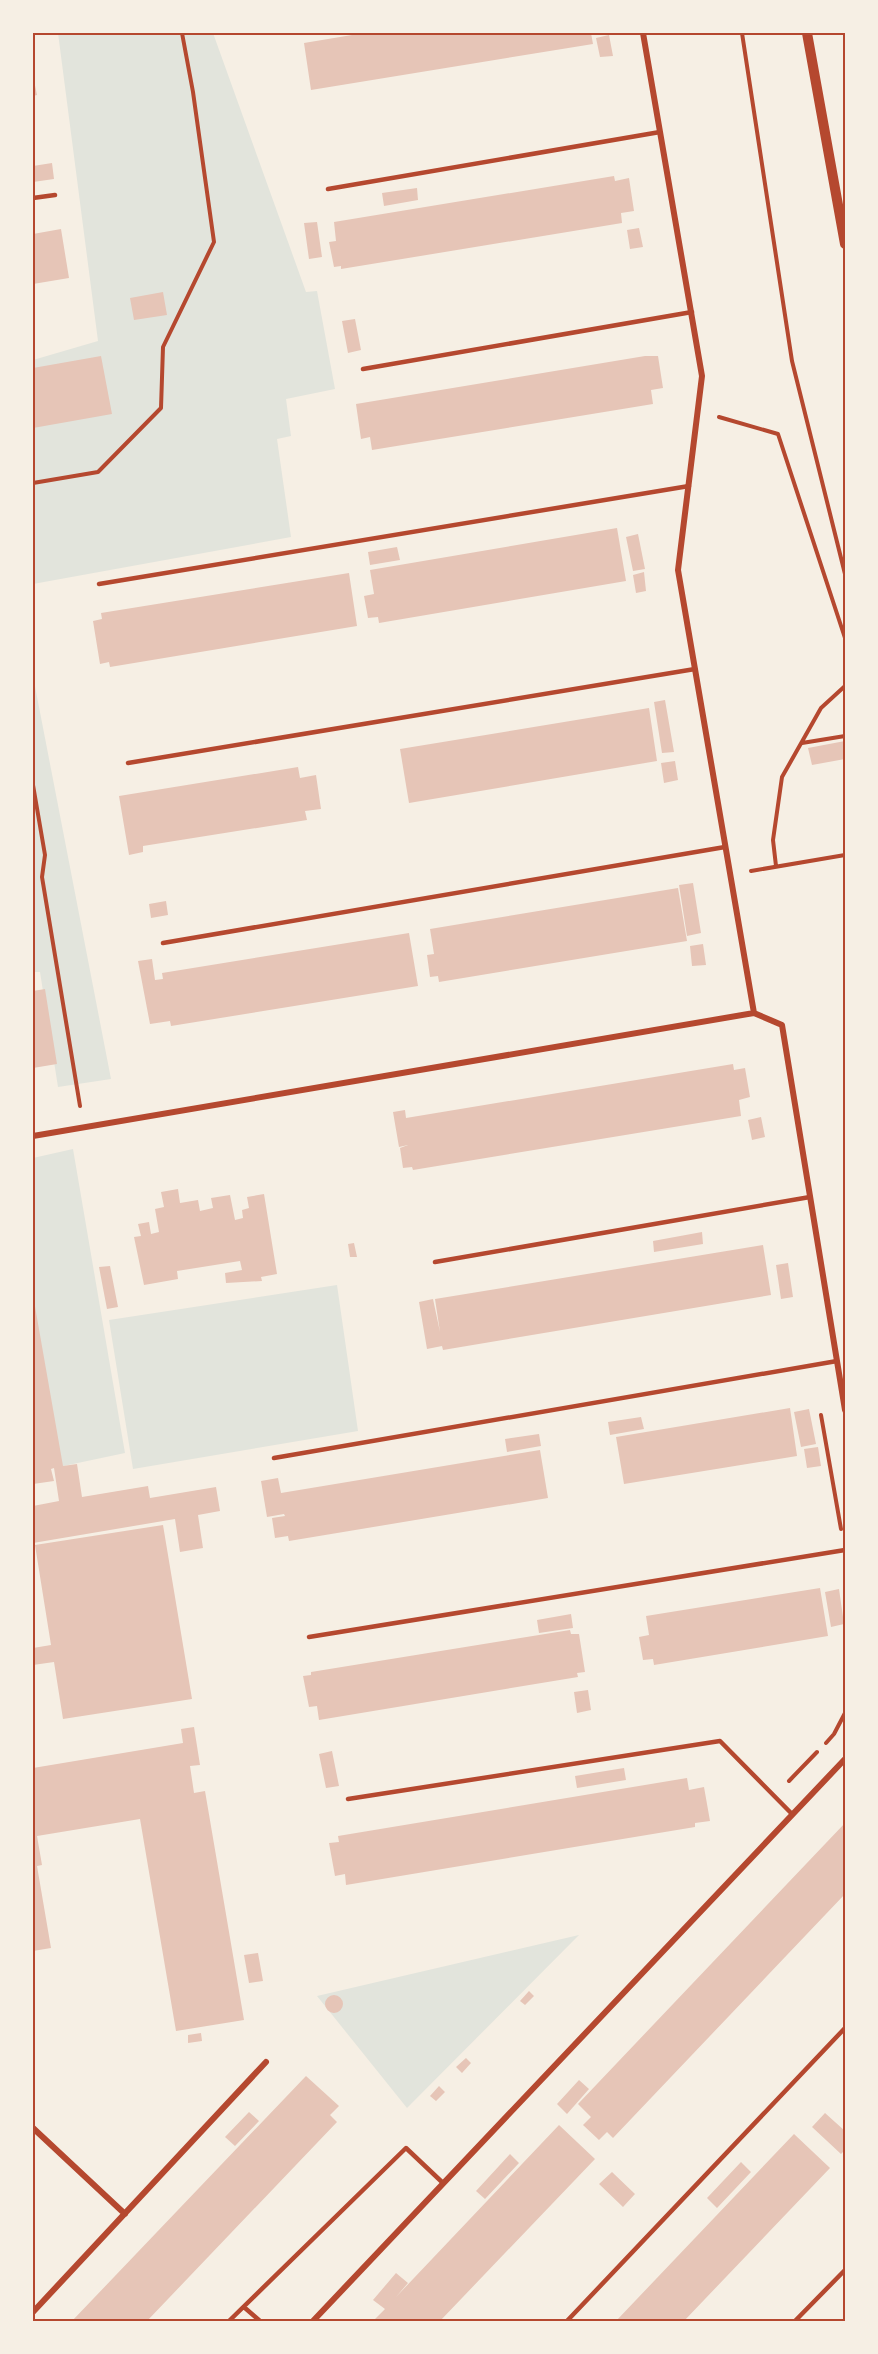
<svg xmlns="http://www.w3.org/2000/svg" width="878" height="2354" viewBox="0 0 878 2354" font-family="Cabin,sans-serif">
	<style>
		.green { fill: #e2e4dc }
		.building { fill: #e6c5b7 }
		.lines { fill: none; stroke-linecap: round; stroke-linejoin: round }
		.path { stroke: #b5482f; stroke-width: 4 }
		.service { stroke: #b5482f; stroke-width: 4.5 }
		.minor { stroke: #b5482f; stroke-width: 6 }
		.tertiary { stroke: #b5482f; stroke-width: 10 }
		.neatline { fill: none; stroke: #b5482f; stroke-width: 2 }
	</style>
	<rect width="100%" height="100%" fill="#f6efe4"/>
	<path class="green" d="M58,33h155l93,259 11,-1 18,98 -49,10 5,37 -14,3 14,98 -258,47v-224l65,-19z
		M33,676l78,403 -53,8 -18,-115h-7z
		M73,1149l52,304 -71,15 -21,-129v-181z
		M337,1285l21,146 -225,38 -24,-149z
		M579,1935l-172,173 -90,-112z"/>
	<path class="building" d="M364,33h227l2,11 -282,46 -7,-47z
		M609,35l4,21 -13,1 -4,-19z
		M33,76l4,19 -4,1z
		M52,163l2,16 -21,3v-16z
		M614,176l1,5 14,-3 5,33 -13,2 1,10 -281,46v-3l-7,1 -5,-25 7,-1 -2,-19z
		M417,188l1,12 -34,6 -2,-13z
		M317,222l5,35 -13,2 -5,-36z
		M639,228l4,19 -13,2 -3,-19z
		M61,229l8,49 -36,6v-50z
		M163,292l4,23 -33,5 -4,-22z
		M355,319l6,31 -13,3 -6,-32z
		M101,356l11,58 -79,14v-60z
		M645,356h13l5,32 -12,2 2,14 -281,46 -2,-13 -9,2 -5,-35z
		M617,528l9,53 -247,42 -1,-6 -10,1 -4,-22 10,-2 -4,-24z
		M638,534l7,35 -12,2 -7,-34z
		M397,547l3,13 -30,5 -2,-13z
		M644,572l2,19 -10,2 -3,-18z
		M349,573l8,53 -247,41 -1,-5 -9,2 -7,-43 9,-2 -1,-6z
		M665,700l9,52 -12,1 -8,-51z
		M649,708l8,53 -248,42 -9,-54z
		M845,741v18l-33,6 -4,-17z
		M675,761l3,19 -14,3 -3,-20z
		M298,767l2,11 16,-3 5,34 -16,2 2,9 -164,26v6l-14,3 -10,-59z
		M693,883l8,50 -14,3 -8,-51z
		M678,888l9,53 -248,41 -1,-6 -8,1 -3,-22 7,-1 -4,-25z
		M166,901l2,14 -17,3 -2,-14z
		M409,933l9,53 -247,40 -1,-5 -20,3 -12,-63 14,-2 3,21 8,-1 -1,-6z
		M703,944l3,21 -14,1 -2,-20z
		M45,989l12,75 -24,4v-77z
		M733,1064l1,6 11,-2 5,29 -11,3 2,16 -328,54 -1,-3 -9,1 -3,-20 8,-3 -9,2 -6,-35 12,-2 1,8z
		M761,1117l4,20 -13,3 -4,-20z
		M178,1189l2,14 18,-3 2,11 13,-3 -2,-10 19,-3 5,25 8,-2 -1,-8 7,-2 -2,-11 17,-3 13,80 -16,3 1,4 -36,2 -1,-10 17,-3 -2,-9 -63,10 1,8 -34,6 -10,-48 7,-1 -3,-12 11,-2 2,12 8,-2 -4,-23 9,-2 -3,-15z
		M702,1232l1,12 -49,8 -1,-11z
		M354,1243l3,14h-7l-2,-13z
		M763,1245l8,50 -328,55 -1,-4 -15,3 -8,-47 14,-3 7,33 -5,-33z
		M788,1263l5,34 -12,2 -5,-34z
		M110,1266l8,41 -11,2 -8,-42z
		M33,1295l30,171 14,-2 5,33 66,-11 2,12 66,-11 4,24 -22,4 5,33 -23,4 -5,-33 -142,24v-37l26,-5 -5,-33 -3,1 3,12 -21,3z
		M790,1408l7,48 -173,28 -8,-47z
		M809,1409l7,35 -15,3 -7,-35z
		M641,1417l3,12 -34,6 -2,-13z
		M539,1434l2,12 -34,6 -2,-13z
		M818,1447l3,19 -14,2 -3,-19z
		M540,1450l8,48 -259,43 -1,-5 -13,2 -3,-20 13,-2 -1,-2 -17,3 -6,-36 17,-3 3,15z
		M163,1525l29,174 -129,20 -9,-57 -21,3v-17l18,-3 -16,-100z
		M820,1588l8,48 -174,29 -1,-6 -10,1 -4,-23 10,-2 -3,-19z
		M839,1589l5,35 -13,3 -6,-35z
		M571,1614l2,14 -34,5 -2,-13z
		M570,1630l1,4h8l6,38 -8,1 1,4 -259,43 -2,-14 -8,1 -6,-31 8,-1v-3z
		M588,1690l3,20 -14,3 -3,-21z
		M194,1727l6,38 -10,1 4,27 11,-2 39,229 -68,11 -36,-212 -103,17 5,29 -5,1 14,82 -18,3v-183l150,-25 -2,-14z
		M332,1751l7,35 -13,2 -7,-34z
		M624,1768l2,12 -49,8 -2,-12z
		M687,1778l2,12 15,-3 6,34 -15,2v4l-349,58 -1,-11 -10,2 -6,-33 10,-1 -1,-6z
		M845,1823v71l-232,244 -6,-6 -8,8 -16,-15 8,-8 -13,-13z
		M258,1953l5,28 -14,2 -5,-28z
		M529,1991l5,5 -9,9 -5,-4z
		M325 2004a9 9 0 1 1 18 0a9 9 0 1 1-18 0Z
		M201,2033l1,8 -14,2v-8z
		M466,2058l5,5 -9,10 -6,-6z
		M306,2076l33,30 -9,9 7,7 -190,199h-75z
		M579,2080l10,9 -22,25 -10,-10z
		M439,2086l6,6 -9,9 -6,-5z
		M249,2112l10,9 -24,25 -10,-9z
		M825,2113l20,18v19l-4,4 -29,-27z
		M559,2125l36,34 -155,162h-67l12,-12 -12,-9 23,-27 12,10 -12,14z
		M794,2134l36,34 -146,153h-68z
		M510,2154l9,9 -34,36 -9,-8z
		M741,2162l10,10 -34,36 -10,-10z
		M612,2172l23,22 -12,13 -24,-23z"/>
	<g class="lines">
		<path class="path" d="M742,33l50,328 53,213
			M719,417l59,17 67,204
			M33,483l65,-11 63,-64 2,-61 51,-105 -21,-150 -11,-59
			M802,743l43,-7
			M33,785l12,70 -3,22 38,229
			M776,866l-3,-26 9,-63 39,-69 24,-22
			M751,871l94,-16
			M821,1415l20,114
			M826,1743l8,-9 11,-21
			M789,1781l28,-29"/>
		<path class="service" d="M328,189l332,-57
			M33,198l22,-3
			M363,369l329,-57
			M99,584l590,-98
			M128,763l567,-94
			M163,943l562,-96
			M435,1262l375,-65
			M274,1458l563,-97
			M309,1637l536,-87
			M348,1799l372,-58 72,73
			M245,2308l15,13
			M229,2321l177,-173 37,35
			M567,2321l278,-293
			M795,2321l50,-51"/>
		<path class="minor" d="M643,33l59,343 -24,194 76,443 28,12 63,385
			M33,1136l721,-123
			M33,2128l92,86
			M33,2312l233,-250
			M313,2321l532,-562"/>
		<path class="tertiary" d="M807,33l38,211"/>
	</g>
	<rect width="878" height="2354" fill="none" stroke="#f6efe4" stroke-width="69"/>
	<rect x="34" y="34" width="810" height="2286" class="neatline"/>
</svg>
